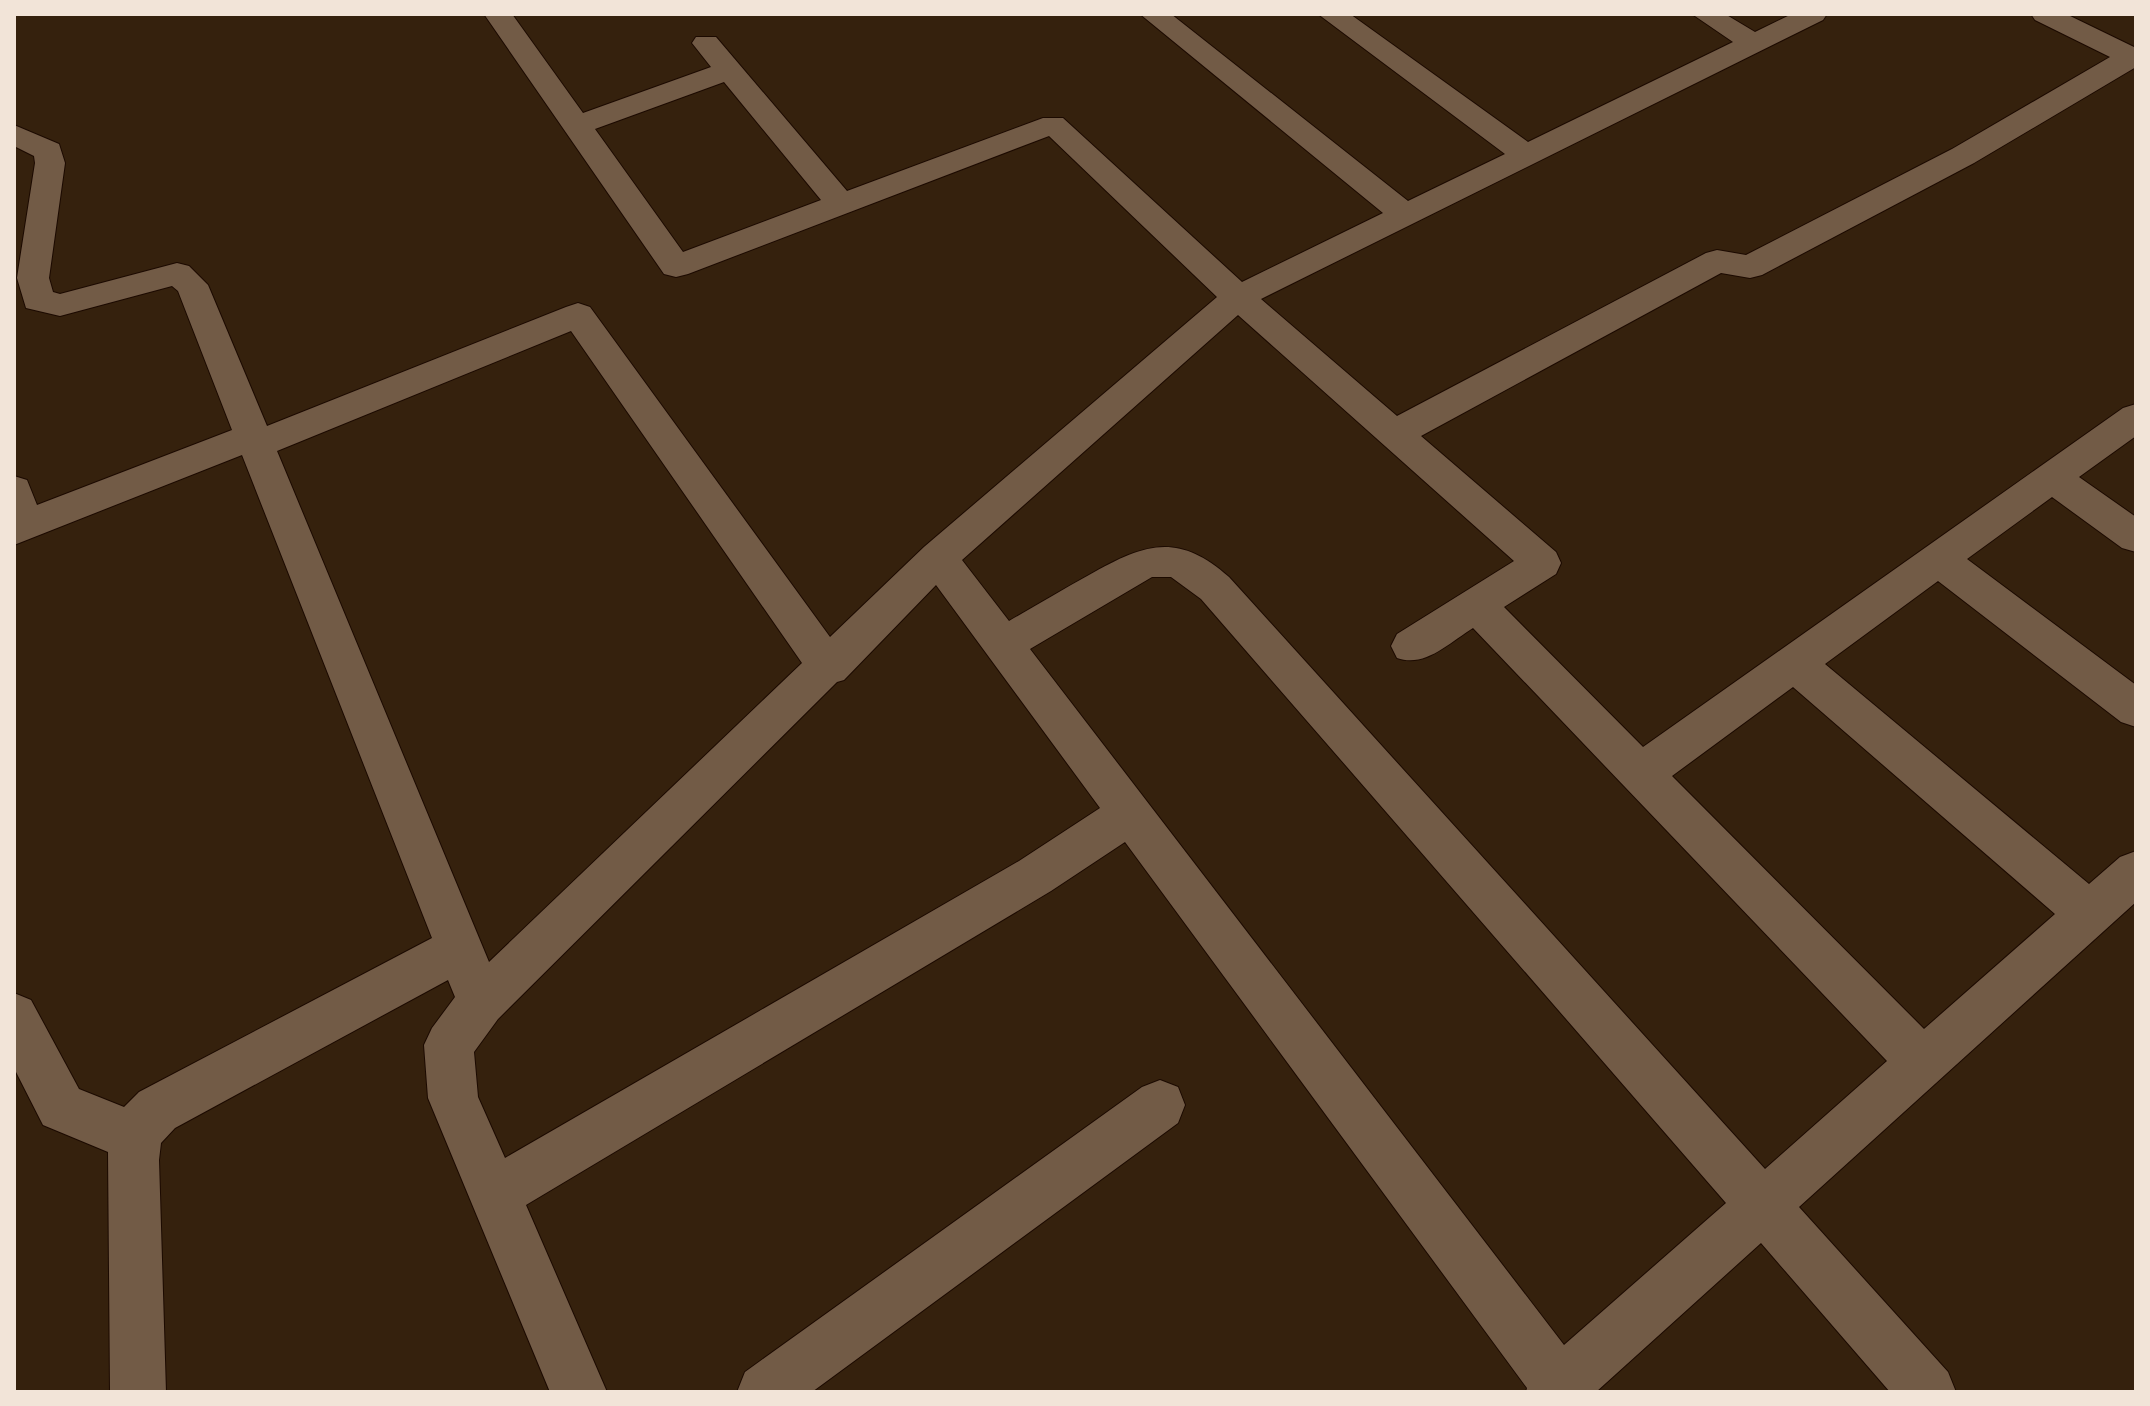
<svg xmlns="http://www.w3.org/2000/svg" width="2150" height="1406" viewBox="0 0 2150 1406" font-family="'Asap Condensed',sans-serif">
	<style>
		.lines { fill: none; stroke-linecap: round; stroke-linejoin: round }
		.minor-casing { stroke: #1c0a00; stroke-width: 2 }
		.minor { fill: #725b46; fill-rule: evenodd }
	</style>
	<rect width="100%" height="100%" fill="#35210d"/>
	<g class="lines">
		<g class="minor-casing">
			<path id="minor" d="M484,14h28l71,99 128,-46 -19,-24 4,-6h20l131,154 196,-73h20l179,164 141,-69 -243,-199h31l237,187 97,-47 -187,-140h32l178,128 205,-100 -41,-28h33l30,18 37,-18h35l-4,6 -562,279 136,117 309,-163 11,-3 29,5 206,-106 158,-92 -75,-37 -4,-6h35l70,34v19l-162,96 -212,112 -12,3 -29,-5 -300,163 135,116 5,11 -5,11 -52,33 139,140 480,-339 13,-4v32l-57,41 57,40v35l-14,-4 -70,-51 -85,62 169,126v42l-15,-5 -183,-141 -113,83 264,220 31,-27 16,-6v51l-337,305 149,165 8,20h-66l-129,-149 -165,149h-70l1,-4 -402,-546 -74,49 -525,314 81,187h-57l-122,-294 -4,-53 8,-17 23,-31 -7,-17 -273,148 -14,15 -2,17 7,232h-56l-2,-240 -65,-27 -29,-57v-75l17,7 48,89 45,18 15,-15 293,-154 -190,-483 -228,90v-69l13,4 10,25 195,-75 -54,-139 -6,-5 -112,30 -34,-8 -9,-30 18,-115 -1,-7 -20,-10v-21l45,19 6,19 -16,115 4,14 7,2 117,-31 12,3 19,19 59,141 299,-119 12,-4 12,4 240,330 94,-90 293,-250 -168,-161 -361,138 -12,3 -12,-3zM724,82l97,118 -138,52 -88,-123zM1238,315l276,246 -117,73 -6,12 6,12c28,10 52,-15 76,-30l414,433 -122,108 -536,-592c-52,-46 -85,-33 -140,-2 -27,15 -54,31 -80,46l-47,-61zM571,331l231,332 -313,299 -212,-511zM1152,577h19l30,22 525,604 -162,142 -534,-696zM936,585l164,223 -81,53 -514,297 -27,-61 -4,-45 24,-33 339,-337 7,-2zM1793,687l262,227 -131,115 -252,-253z
				M1160,1080l18,7 7,18 -7,18 -366,269h-75l8,-20 397,-285z"/>
		</g>
		<use href="#minor" class="minor"/>
	</g>
	<rect width="2150" height="1406" fill="none" stroke="#f2e4d8" stroke-width="32"/>
</svg>
